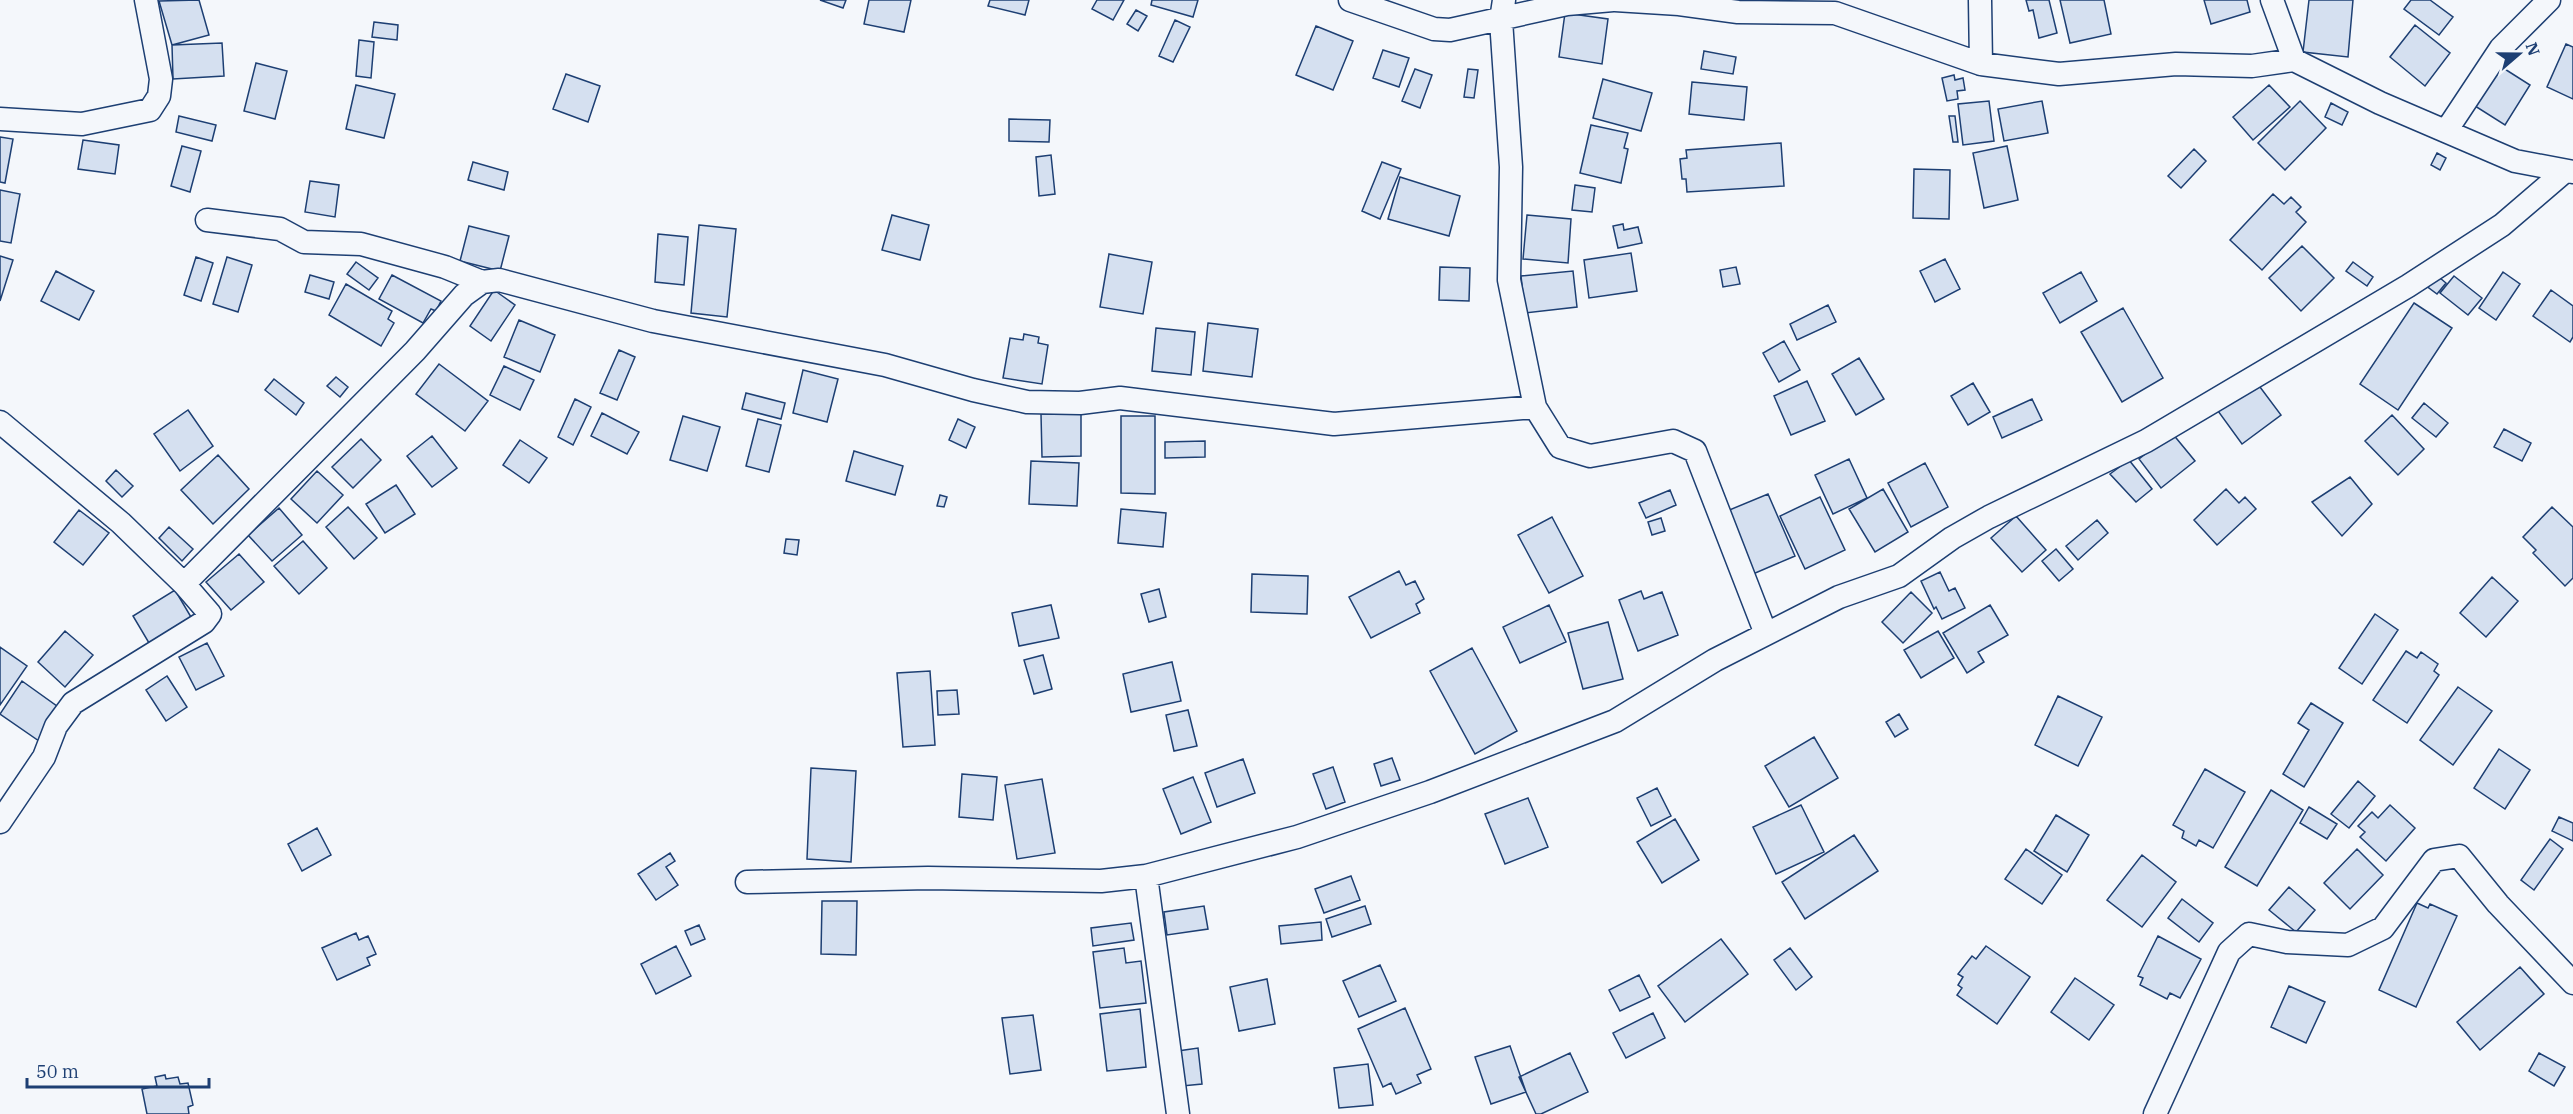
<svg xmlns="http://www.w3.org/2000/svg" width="2573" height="1114" viewBox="0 0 2573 1114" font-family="'IBM Plex Serif',serif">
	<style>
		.building { fill: #d5e0f0; stroke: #1d3f73; stroke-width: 1.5 }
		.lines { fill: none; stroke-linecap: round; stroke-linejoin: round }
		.minor-casing { stroke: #1d3f73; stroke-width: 25 }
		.minor { stroke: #f4f7fb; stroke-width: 22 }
	</style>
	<rect width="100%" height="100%" fill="#f4f7fb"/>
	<path class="building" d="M199,0l10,35 -37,10 -13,-44z
		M820,0h26l-3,8z
		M869,0h42l-7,32 -40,-8z
		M990,0h39l-4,15 -37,-9z
		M1097,0h27l-11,20 -21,-11z
		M1152,0h46l-5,17 -42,-12z
		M2026,0h23l8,33 -18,5 -6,-28 -4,1z
		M2060,0h44l7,34 -41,9z
		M2204,0h43l3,12 -39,12z
		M2309,0h44l-5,57 -45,-5z
		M2411,0h19l23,17 -14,18 -35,-26z
		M1136,10l11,6 -9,15 -11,-7z
		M1565,13l43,6 -6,45 -43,-7z
		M1175,20l15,7 -17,35 -14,-6z
		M374,22l24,3 -1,15 -25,-3z
		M2415,25l35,28 -25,33 -35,-29z
		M1316,26l37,15 -20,49 -37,-15z
		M359,40l15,2 -3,36 -15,-2z
		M222,43l2,33 -51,3 -1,-34z
		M2566,44l7,3v52l-26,-12z
		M1383,50l26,8 -10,29 -26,-9z
		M1704,51l32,6 -3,17 -32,-5z
		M256,63l31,8 -12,48 -31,-8z
		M2500,66l30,19 -25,40 -30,-19z
		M1415,69l17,6 -12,33 -18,-7z
		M1468,69l10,1 -4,28 -10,-1z
		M566,74l34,12 -12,36 -35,-13z
		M1954,75l1,5 8,-2 2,12 -8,1 1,8 -11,2 -5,-23z
		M1603,79l49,14 -11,38 -48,-13z
		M1692,82l55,5 -3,33 -55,-6z
		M356,85l39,9 -11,44 -38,-9z
		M2269,85l21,22 -37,33 -20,-23z
		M1989,101l5,40 -31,4 -5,-41z
		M2042,101l6,32 -44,8 -6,-32z
		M2300,101l26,27 -41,42 -27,-27z
		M2331,103l17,9 -6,13 -17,-8z
		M179,116l37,9 -4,16 -36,-9z
		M1949,116h6l3,26h-5z
		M1009,119l41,1 -1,22 -40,-1z
		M1591,125l37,8 -4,15 4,1 -7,34 -41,-10z
		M0,137l13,2 -8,44 -5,-1z
		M83,140l36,5 -4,29 -37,-5z
		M1781,143l3,43 -97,6 -1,-13h-4l-2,-20 7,-1 -1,-8z
		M182,146l19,5 -11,41 -19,-6z
		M2007,146l11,54 -34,8 -11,-55z
		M2194,149l12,12 -25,27 -13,-12z
		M2437,153l9,5 -6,12 -9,-5z
		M1051,155l4,39 -16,2 -3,-39z
		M473,162l35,10 -4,18 -36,-10z
		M1382,162l19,7 -21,50 -18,-8z
		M1914,169l36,1 -1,49 -36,-1z
		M1400,177l60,19 -11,40 -61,-17z
		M310,181l29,4 -4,32 -30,-5z
		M1575,185l20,3 -3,24 -20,-2z
		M0,190l20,4 -9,49 -11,-2z
		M2273,194l11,10 7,-7 10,10 -5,5 10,10 -44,48 -32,-30z
		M892,215l37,10 -9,35 -38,-10z
		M1527,215l44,4 -3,44 -45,-4z
		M1623,224l1,6 14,-3 4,16 -24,5 -5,-22z
		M699,225l37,4 -9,88 -36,-4z
		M469,226l40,10 -9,35 -40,-10z
		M658,234l30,3 -4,48 -29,-3z
		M2302,246l32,32 -33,33 -32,-33z
		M1631,253l6,38 -48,7 -5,-38z
		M1109,254l43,8 -9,52 -43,-7z
		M0,256l13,4 -13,41z
		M196,257l17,6 -12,38 -17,-6z
		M227,257l25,8 -14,47 -25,-8z
		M1945,259l15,30 -25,13 -15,-31z
		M356,262l22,16 -9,12 -22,-16z
		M2353,262l20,15 -6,9 -21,-15z
		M1440,267l30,1 -1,33 -30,-1z
		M1736,267l4,17 -17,3 -3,-17z
		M56,271l38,20 -15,29 -38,-19z
		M1573,271l4,36 -52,6 -4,-37z
		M2081,272l16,29 -37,22 -17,-30z
		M2503,272l17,12 -24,36 -17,-12z
		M2434,273l12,10 -9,11 -12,-9z
		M310,275l24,7 -5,17 -24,-7z
		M392,275l49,26 -5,10 -5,-2 -8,14 -44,-24z
		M2454,276l28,22 -14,17 -28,-22z
		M346,284l46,27 -4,8 6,4 -13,23 -52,-31z
		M494,290l21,15 -24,36 -21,-15z
		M2551,290l22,16v31l-3,5 -37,-26z
		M2414,303l38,25 -54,82 -38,-26z
		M1828,305l8,17 -39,18 -7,-16z
		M2123,308l40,70 -41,24 -41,-70z
		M519,320l36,15 -15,37 -36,-15z
		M1208,323l50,6 -6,48 -49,-6z
		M1156,328l39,4 -4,43 -39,-4z
		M1024,334l15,3 -1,6 10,2 -6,39 -39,-6 7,-40 13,2z
		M1784,341l16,29 -21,12 -16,-29z
		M619,350l16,7 -18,43 -17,-7z
		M1859,358l25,41 -28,16 -24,-41z
		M439,364l49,37 -23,30 -49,-37z
		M504,366l30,14 -14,30 -30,-15z
		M803,370l35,9 -11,43 -34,-9z
		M336,377l12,10 -8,10 -13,-11z
		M274,379l30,24 -8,12 -31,-25z
		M1807,381l18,40 -34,14 -17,-39z
		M1973,383l17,29 -22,13 -17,-29z
		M2257,383l24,32 -39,29 -24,-33z
		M746,393l39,10 -4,16 -39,-10z
		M575,399l16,8 -18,38 -15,-8z
		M2032,399l10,21 -40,18 -9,-21z
		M2424,403l24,20 -12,14 -24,-19z
		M188,410l25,36 -33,25 -26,-37z
		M602,413l37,19 -12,22 -36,-18z
		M1041,414h40v42l-39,1z
		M2392,415l32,34 -26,26 -33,-34z
		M683,416l37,11 -13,44 -37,-11z
		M1121,416h34v78l-34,-1z
		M758,419l23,6 -12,47 -23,-6z
		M958,419l17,8 -9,21 -17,-8z
		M2504,429l27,14 -9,18 -28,-14z
		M2172,433l23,28 -34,27 -22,-29z
		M432,436l25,32 -25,19 -25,-31z
		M361,439l20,21 -28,28 -21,-21z
		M520,440l27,18 -18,25 -26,-18z
		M1205,441v16l-40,1v-16z
		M854,451l49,15 -8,29 -49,-14z
		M218,455l31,34 -36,35 -32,-34z
		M1849,459l18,39 -34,16 -18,-39z
		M2129,460l23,29 -16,13 -26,-28z
		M1031,461l48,2 -2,43 -48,-2z
		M1925,463l23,44 -37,20 -23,-44z
		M116,470l17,16 -11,11 -16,-16z
		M317,471l26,24 -26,28 -26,-24z
		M2350,477l22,27 -30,32 -30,-34z
		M396,485l19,29 -30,19 -19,-29z
		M1883,489l25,43 -33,20 -26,-43z
		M2226,489l13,14 6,-6 11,12 -39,36 -23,-25z
		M1670,490l6,15 -30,13 -7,-15z
		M1768,494l27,62 -42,18 -26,-63z
		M940,495l7,2 -3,10 -7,-1z
		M1820,497l25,53 -40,19 -25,-53z
		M348,507l29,31 -23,21 -28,-32z
		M2552,507l21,20v51l-8,8 -32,-33 3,-3 -13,-13z
		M279,508l23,27 -30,26 -24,-26z
		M1121,509l45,4 -3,34 -45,-4z
		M79,510l30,23 -26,32 -29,-23z
		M2016,516l30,34 -24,22 -31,-34z
		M1552,517l31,59 -34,17 -31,-58z
		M1661,518l4,13 -13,4 -4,-13z
		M2097,520l11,13 -30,27 -12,-14z
		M169,527l24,22 -11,12 -23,-23z
		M786,539l13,1 -2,15 -13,-2z
		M303,541l24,27 -28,26 -25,-28z
		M2056,549l17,20 -14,12 -17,-20z
		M239,554l25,28 -33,28 -25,-28z
		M1399,571l7,14 9,-4 9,18 -8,5 4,9 -49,25 -22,-41z
		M1940,572l9,19 6,-3 10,20 -23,11 -6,-12 -2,2 -13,-28z
		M1252,574l56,2 -1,38 -56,-2z
		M2492,577l26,24 -32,36 -26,-24z
		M1159,589l7,28 -17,5 -8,-28z
		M175,590l16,27 -42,26 -16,-27z
		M1641,591l3,8 18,-7 16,43 -40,16 -19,-51z
		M1911,592l21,21 -29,30 -21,-21z
		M1051,605l8,33 -40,8 -7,-33z
		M1549,605l17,37 -46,21 -17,-36z
		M1990,605l18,30 -30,17 6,10 -17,11 -24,-40z
		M2375,614l23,16 -36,54 -23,-16z
		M1608,622l15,57 -40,10 -15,-56z
		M65,631l28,24 -28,32 -27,-25z
		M1938,631l16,27 -33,20 -17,-28z
		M207,643l17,33 -28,14 -17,-33z
		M0,647l27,19 -27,39z
		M1472,648l45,83 -42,23 -45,-83z
		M2406,651l11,7 4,-6 17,12 -4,7 5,4 -32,48 -34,-23z
		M1043,655l9,34 -18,5 -10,-34z
		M1172,662l9,39 -50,11 -8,-38z
		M930,671l5,74 -32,2 -6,-74z
		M167,676l20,31 -21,14 -20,-31z
		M22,681l39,28 -22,32 -39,-27z
		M2458,687l34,24 -39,54 -33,-25z
		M957,690l2,24 -21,1 -1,-24z
		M2058,696l44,21 -24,49 -43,-21z
		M2311,703l32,20 -39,64 -21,-13 26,-44 -11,-7z
		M1188,710l9,36 -23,5 -8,-36z
		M1899,714l9,15 -13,8 -9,-15z
		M1814,737l24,41 -49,29 -24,-41z
		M2499,749l31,21 -25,39 -31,-21z
		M1392,758l8,22 -19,6 -7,-22z
		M1243,759l12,34 -38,14 -12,-34z
		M1333,767l12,35 -19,7 -13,-35z
		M811,768l45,3 -5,91 -44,-3z
		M2205,769l40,23 -32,56 -14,-8 -3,6 -14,-8 2,-7 -11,-6z
		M962,774l35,3 -4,43 -34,-3z
		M1193,777l18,45 -30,12 -18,-45z
		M1042,779l13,74 -38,6 -12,-74z
		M2358,781l17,15 -26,32 -18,-14z
		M1657,788l14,28 -20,10 -14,-28z
		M2271,790l32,20 -46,76 -32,-19z
		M1528,798l20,49 -43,17 -20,-50z
		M1801,805l23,47 -48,22 -23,-47z
		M2390,805l25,23 -29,33 -26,-24 5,-5 -7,-6 14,-14 6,6z
		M2309,807l28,17 -10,15 -27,-16z
		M2056,815l33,20 -22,37 -33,-21z
		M2559,817l14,6v18l-21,-10z
		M1675,819l24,41 -37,23 -25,-41z
		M317,828l14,27 -29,16 -14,-27z
		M1854,835l24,36 -73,48 -23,-37z
		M2550,839l13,10 -29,41 -13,-10z
		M2026,849l36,26 -20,29 -37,-25z
		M2357,849l26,26 -33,34 -26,-26z
		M670,853l5,8 -9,6 12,18 -22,15 -18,-26z
		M2142,855l34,27 -34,45 -35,-27z
		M1351,876l9,24 -36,13 -9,-24z
		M2289,887l26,23 -19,22 -27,-22z
		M2182,899l31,24 -14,19 -31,-24z
		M822,901h35l-1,54 -35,-1z
		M2417,903l11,5 2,-4 27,12 -41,91 -37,-17z
		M1204,906l4,23 -41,6 -3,-23z
		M1365,906l6,18 -39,13 -6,-18z
		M1321,922l1,18 -41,4 -2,-18z
		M1131,923l3,17 -41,6 -2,-18z
		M699,925l6,14 -14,6 -6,-14z
		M356,933l3,7 9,-4 8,18 -9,4 3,7 -33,15 -15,-32z
		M2158,936l43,23 -21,39 -10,-5 -3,6 -27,-14 3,-7 -5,-2z
		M1721,939l27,35 -63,48 -27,-36z
		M676,946l15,30 -35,18 -15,-30z
		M1986,946l44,31 -33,47 -40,-29 5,-7 -4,-3 5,-8 -5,-3 14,-18 4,3z
		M1124,948l2,15 15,-2 5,42 -46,5 -7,-56z
		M1790,948l22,29 -16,13 -22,-30z
		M1380,965l16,36 -37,16 -16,-36z
		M2520,967l24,27 -64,56 -23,-28z
		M1639,975l11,22 -30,14 -11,-21z
		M2075,978l39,27 -25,35 -38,-28z
		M1267,979l8,45 -36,7 -9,-44z
		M2289,986l36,16 -19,41 -35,-16z
		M1405,1008l26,61 -14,6 4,8 -25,11 -5,-11 -8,4 -25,-58z
		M1140,1009l6,58 -39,4 -7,-57z
		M1653,1013l12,25 -39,20 -13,-25z
		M1033,1015l8,55 -31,4 -8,-56z
		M1510,1046l16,46 -35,12 -16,-47z
		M1198,1048l4,36 -20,2 -4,-35z
		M1570,1053l18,39 -47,22h-5l-17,-37z
		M2539,1053l26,14 -11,19 -25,-15z
		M1368,1064l5,41 -34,3 -5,-40z
		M165,1075l1,4 12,-2 2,7 8,-1 5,22 -5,2 1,7h-42l-5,-25 15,-3 -2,-9z"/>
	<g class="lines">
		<g class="minor-casing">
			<path id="minor" d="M1350,0l84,29 16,1 117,-26 46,-4
				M1504,0l-3,20 10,147 -2,113 26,127 25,40 30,9 83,-15 22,10 71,183
				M1615,0l64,4 59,8 97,1 146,51 78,10 117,-10 76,2 42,-6 86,43 135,58 58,11
				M1980,0l1,64
				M2272,0l22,60
				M0,119l82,5 68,-14 9,-14 2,-17 -15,-79
				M2446,131l55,-83 48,-48
				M207,220l73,9 24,13 57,2 84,23 37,15
				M0,422l121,101 63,61 26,30 -6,8 -131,81 -17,23 -12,31 -44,65
				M184,584l231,-233 49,-56 18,-13 17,-2 154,41 232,44 88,25 54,12 53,1 40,-5 214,26 201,-17
				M1146,876l32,238
				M747,882l181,-4 173,3 45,-5 151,-39 133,-45 185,-71 100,-61 124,-63 60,-21 53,-38 37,-21 157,-76 262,-155 94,-61 62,-53
				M2155,1114l74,-162 20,-18 38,8 61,3 35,-17 51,-68 25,-4 39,48 75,79"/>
		</g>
		<use href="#minor" class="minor"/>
	</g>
	<g transform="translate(2519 54) rotate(70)" stroke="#f4f7fb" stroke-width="4.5" paint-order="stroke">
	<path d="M0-4.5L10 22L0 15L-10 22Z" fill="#1d3f73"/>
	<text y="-9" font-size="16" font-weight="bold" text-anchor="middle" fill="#1d3f73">N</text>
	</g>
	<path d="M27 1078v9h182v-9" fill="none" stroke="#1d3f73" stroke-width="3"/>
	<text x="36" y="1078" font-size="18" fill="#1d3f73" stroke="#f4f7fb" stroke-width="4.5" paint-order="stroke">50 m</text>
</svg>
